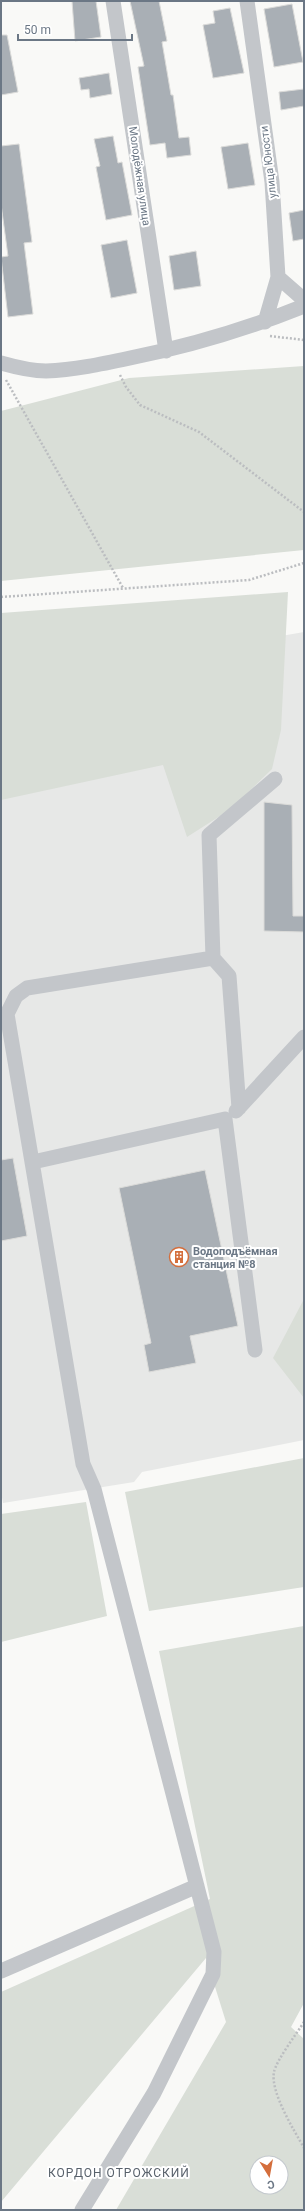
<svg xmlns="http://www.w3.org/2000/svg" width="305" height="2211" viewBox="0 0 305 2211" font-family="Roboto,sans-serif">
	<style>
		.built { fill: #e7e8e7 }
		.green { fill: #d9ded7; fill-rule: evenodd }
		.building { fill: #a9afb5; stroke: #dbdbd9 }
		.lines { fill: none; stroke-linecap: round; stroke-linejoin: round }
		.path { stroke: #bbbdc0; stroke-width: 2.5; stroke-dasharray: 2 2; stroke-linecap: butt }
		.minor { stroke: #c3c6ca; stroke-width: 15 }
		.labels { text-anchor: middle; stroke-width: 4; stroke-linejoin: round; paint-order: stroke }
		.street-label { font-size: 11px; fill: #6b7785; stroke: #fff }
		.poi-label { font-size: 11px; font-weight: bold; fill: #6b7785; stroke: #fff; text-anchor: start }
		.neighbourhood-label { font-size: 12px; letter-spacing: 1px; fill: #58616b; stroke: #fff }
	</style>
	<rect width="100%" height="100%" fill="#f9f9f7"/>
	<path class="built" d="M304,632v808l-162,32 -8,10 -131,21 -2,-11v-807z"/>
	<path class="green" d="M304,366v184l-303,31v-170l128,-33z
		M288,592l-7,138 -9,39 -41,40 -44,28 -24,-72 -162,35v-187z
		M304,1299v99l-31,-40z
		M304,1458v129l-155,24 -24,-119z
		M86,1502l21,114 -106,26v-128z
		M304,1626v377l-13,24 13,12v171h-188l110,-188 -20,-64 -205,244v-210l209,-93 -51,-248zM257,2163h24v24h-24z"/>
	<path class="building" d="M72,1h24l5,36 -26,4z
		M130,1h29l8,40 -5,1 9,53h2l6,43 10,-1 2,18 -24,3 -2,-15 -15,2 -12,-78 6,-1z
		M292,4l11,58 -29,5 -10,-58z
		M230,8l14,65 -31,5 -10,-53 12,-2 -2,-12z
		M1,35h6l11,57 -17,3z
		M109,73l3,21 -22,4 -1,-9 -8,1 -2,-12z
		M304,89v17l-23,4 -2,-18z
		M113,136l5,27 4,-1 10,53 -26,5 -10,-53 4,-1 -6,-27z
		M248,143l7,42 -27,4 -7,-42z
		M19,144l13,98 -8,1 9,71 -25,3 -7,-60 7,-1 -7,-52v-58z
		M304,210v29l-11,2 -4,-28z
		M127,240l10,53 -26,5 -10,-53z
		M196,251l5,35 -27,4 -5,-34z
		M264,802l28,3 1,111h11v16l-40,-1z
		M13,1158l14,78 -26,5v-81z
		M205,1170l33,156 -48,10 6,27 -47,9 -5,-27 7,-2 -32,-155z"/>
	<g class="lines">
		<path class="path" d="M270,336l34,4
			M120,375l6,12 14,18 59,27 105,80
			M6,380l117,208
			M1,597l248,-17 55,-17
			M304,2022c-7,11 -28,39 -30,50 -4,20 20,58 30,76"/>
		<path class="minor" d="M113,1l53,350
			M247,1l25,181 6,95 -13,45
			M278,277l26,23
			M1,363c14,4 30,8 45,8 28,-1 56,-7 84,-13 60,-12 117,-29 174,-52
			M213,958l16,18 10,132
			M236,1111l68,-74
			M33,1162l192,-43 30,231
			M1,1971l196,-85
			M82,2210l72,-117 59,-119 1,-22 -120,-463 -11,-25 -76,-450 9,-18 11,-8 186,-30 -4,-123 66,-56"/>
	</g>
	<defs>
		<g id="building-ring" transform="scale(1)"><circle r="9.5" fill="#fff" stroke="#d46e3c" stroke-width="1.5"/><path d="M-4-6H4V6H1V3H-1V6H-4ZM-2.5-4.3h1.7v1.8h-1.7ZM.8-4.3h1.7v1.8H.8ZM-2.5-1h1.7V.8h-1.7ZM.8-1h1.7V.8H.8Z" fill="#d46e3c"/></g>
	</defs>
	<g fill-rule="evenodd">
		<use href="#building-ring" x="179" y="1257"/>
	</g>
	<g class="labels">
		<g class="street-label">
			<text transform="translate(268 162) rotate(-97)" y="4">улица Юности</text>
			<text transform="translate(140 176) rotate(82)" y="4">Молодёжная улица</text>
		</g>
		<g class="poi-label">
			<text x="193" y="1255">Водоподъёмная<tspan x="193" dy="13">станция №8</tspan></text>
		</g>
		<g class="neighbourhood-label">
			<text x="119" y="2177">КОРДОН ОТРОЖСКИЙ</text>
		</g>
	</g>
	<rect width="305" height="2211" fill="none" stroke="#6b7785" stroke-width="4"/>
	<g transform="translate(269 2175) rotate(169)"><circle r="19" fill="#ffffff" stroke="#c4c9ce"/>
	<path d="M0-3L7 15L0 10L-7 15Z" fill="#d46e3c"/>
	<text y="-6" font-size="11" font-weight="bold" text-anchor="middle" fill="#6b7785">С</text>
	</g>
	<path d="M18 34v6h114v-6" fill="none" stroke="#6b7785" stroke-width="2"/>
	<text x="24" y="34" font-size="12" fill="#6b7785" stroke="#ffffff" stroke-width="3" paint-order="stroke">50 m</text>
</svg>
